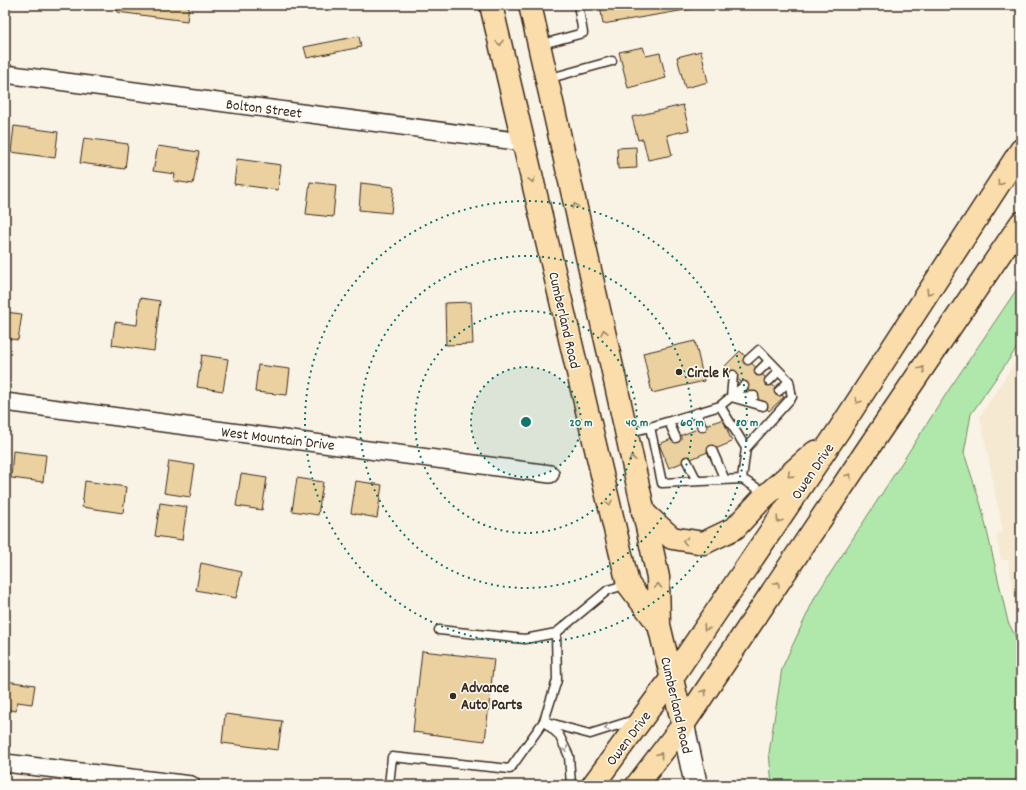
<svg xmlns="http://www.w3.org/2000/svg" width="1026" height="790" viewBox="0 0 1026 790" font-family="Dekko,sans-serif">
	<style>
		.built { fill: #f5e9d1 }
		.green { fill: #b0e7ab; stroke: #768864 }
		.building { fill: #ebd1a0; stroke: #3b2a1e }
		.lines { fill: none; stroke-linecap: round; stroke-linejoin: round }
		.service-casing { stroke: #3b2a1e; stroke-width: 11 }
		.minor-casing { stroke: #3b2a1e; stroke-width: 20 }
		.secondary-casing { stroke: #3b2a1e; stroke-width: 25 }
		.primary-casing { stroke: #3b2a1e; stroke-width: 25 }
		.trunk-casing { stroke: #3b2a1e; stroke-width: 25 }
		.service { stroke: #fdfcf7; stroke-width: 8 }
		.minor { stroke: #fdfcf7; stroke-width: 17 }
		.secondary { stroke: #fdfcf7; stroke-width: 22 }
		.primary { stroke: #faddab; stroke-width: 22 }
		.trunk { stroke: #faddab; stroke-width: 22 }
		.oneway { stroke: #9a8464 }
		.oneway2 { stroke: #9c938a }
		.ring { fill: none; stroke: #0f766e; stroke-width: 2; stroke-dasharray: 2 4 }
		.poi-dot { fill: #3b2a1e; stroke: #fdfcf7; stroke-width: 1.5 }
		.labels { text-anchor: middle; stroke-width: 3; stroke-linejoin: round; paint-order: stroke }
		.street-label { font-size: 15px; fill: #3b2a1e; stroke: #fdfcf7 }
		.poi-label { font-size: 15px; font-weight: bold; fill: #3b2a1e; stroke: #fdfcf7; text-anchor: start }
		.centre { fill: #0f766e; stroke: #fdfcf7; stroke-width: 2 }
		.ring-label { font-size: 12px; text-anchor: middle; font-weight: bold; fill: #0f766e; stroke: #fdfcf7; stroke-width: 3; stroke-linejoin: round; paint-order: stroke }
	</style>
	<rect width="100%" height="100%" fill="#f9f3e6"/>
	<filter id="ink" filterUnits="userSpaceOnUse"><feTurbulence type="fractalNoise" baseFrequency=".025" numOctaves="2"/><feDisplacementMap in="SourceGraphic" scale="8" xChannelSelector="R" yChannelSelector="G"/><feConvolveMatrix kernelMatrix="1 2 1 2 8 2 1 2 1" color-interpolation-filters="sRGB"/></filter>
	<g filter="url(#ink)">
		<path class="built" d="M1021,353v286l-13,-79h-7l-5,-26 7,-2 -23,-116z"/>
		<path class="green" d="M1021,283v59l-50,72 -7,39 17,52 27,117 13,25v138h-249l-3,-32 13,-85 33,-71 135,-209z"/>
		<path class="building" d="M117,5h72l-2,16 -70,-9z
			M600,5h109v1l-106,18z
			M359,36l2,11 -54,11 -3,-11z
			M643,47l3,9 14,-3 6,25 -38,10 -9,-36z
			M701,51l7,31 -23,6 -8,-31z
			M683,105l6,25 -22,5 5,20 -24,5 -5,-21 -5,1 -6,-23z
			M14,126l44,6 -3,26 -44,-6z
			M84,138l44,6 -3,25 -45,-6z
			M158,146l41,6 -6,32 -19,-3 1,-7 -22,-3z
			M636,147l1,21 -19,1 -1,-21z
			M237,159l44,6 -3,25 -44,-6z
			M310,182l26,3 -3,32 -27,-3z
			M361,183l33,4 -3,26 -32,-3z
			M140,298l20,3 -6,50 -42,-6 3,-23 22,3z
			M471,302l2,42 -27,1 -1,-42z
			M5,312l17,2 -4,26 -13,-2z
			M695,341l9,40 -52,12 -9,-40z
			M740,351l44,46 -15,14 -44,-45z
			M202,355l26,4 -5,32 -26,-4z
			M258,365l32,4 -3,26 -32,-3z
			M723,419l9,23 -63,26 -10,-24z
			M13,451l33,4 -3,27 -32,-4z
			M169,461l26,4 -5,32 -26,-4z
			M241,474l26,4 -5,32 -26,-4z
			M297,478l26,4 -5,33 -26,-4z
			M85,481l41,6 -3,26 -41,-6z
			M356,481l26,4 -5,33 -26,-5z
			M160,503l27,4 -5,33 -27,-4z
			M201,563l41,9 -6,26 -40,-8z
			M422,651l72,8 -9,82 -72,-9z
			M5,681l30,4 -3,19 -15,-2 -1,9 -11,-2z
			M225,714l57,7 -4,29 -56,-7z"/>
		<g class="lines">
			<g class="service-casing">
				<path id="service" d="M539,45l44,-12 -5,-28
					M547,79l65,-18
					M759,371l10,-10
					M769,381l10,-10
					M779,391l10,-10
					M731,397l32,9
					M731,397l2,-22
					M739,397l15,-1
					M720,406l24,-20
					M696,413l6,14
					M669,422l7,16
					M650,427l70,-21 26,42 -4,31
					M627,433l23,-6 12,56 80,-4 25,15
					M746,448l46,-51 -3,-16 -30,-31 -11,10
					M712,450l13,30
					M687,461l10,20
					M439,630l86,9 31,-6
					M544,721l23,7 23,6 44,-14
					M546,723l13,12 10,21 2,29
					M389,785l3,-28 118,12 34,-48 13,-41 -1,-47 52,-43 20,-6"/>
			</g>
			<g class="minor-casing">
				<path id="minor" d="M5,74l518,68
					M5,402l545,72
					M5,763l186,22"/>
			</g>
			<g class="secondary-casing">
				<path id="secondary" d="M683,725l13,60"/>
			</g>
			<g class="primary-casing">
				<path id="primary" d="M491,5l137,579 31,41
					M530,5l82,362 46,210 1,48 24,100"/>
			</g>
			<g class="trunk-casing">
				<path id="trunk" d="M643,512l29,26 32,5 31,-15 28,-30 52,-46
					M593,785l78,-106 168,-249 182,-280
					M637,785l46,-60 186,-278 152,-224"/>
			</g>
			<use href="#service" class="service"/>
			<use href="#minor" class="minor"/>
			<use href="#secondary" class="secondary"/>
			<use href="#primary" class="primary"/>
			<use href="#trunk" class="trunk"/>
		</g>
		<defs><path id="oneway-chevron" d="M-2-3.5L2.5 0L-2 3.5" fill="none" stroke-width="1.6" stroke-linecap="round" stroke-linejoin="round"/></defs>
		<g class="oneway">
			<use href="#oneway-chevron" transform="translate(500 43) rotate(77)"/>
			<use href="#oneway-chevron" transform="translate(532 180) rotate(77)"/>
			<use href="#oneway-chevron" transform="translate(1000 183) rotate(123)"/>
			<use href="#oneway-chevron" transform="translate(575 206) rotate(-103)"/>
			<use href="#oneway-chevron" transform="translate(929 292) rotate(123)"/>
			<use href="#oneway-chevron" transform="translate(604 332) rotate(-103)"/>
			<use href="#oneway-chevron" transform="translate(922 369) rotate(-56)"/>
			<use href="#oneway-chevron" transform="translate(858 401) rotate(123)"/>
			<use href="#oneway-chevron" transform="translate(632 459) rotate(-102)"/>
			<use href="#oneway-chevron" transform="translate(790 475) rotate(138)"/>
			<use href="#oneway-chevron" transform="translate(849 476) rotate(-56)"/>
			<use href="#oneway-chevron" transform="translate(609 503) rotate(77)"/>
			<use href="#oneway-chevron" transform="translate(779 520) rotate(124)"/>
			<use href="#oneway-chevron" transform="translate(685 541) rotate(-171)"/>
			<use href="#oneway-chevron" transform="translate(777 584) rotate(-56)"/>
			<use href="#oneway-chevron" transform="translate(658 586) rotate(-91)"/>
			<use href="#oneway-chevron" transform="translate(706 628) rotate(124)"/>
			<use href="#oneway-chevron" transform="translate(704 692) rotate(-56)"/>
			<use href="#oneway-chevron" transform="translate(660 755) rotate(-53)"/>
		</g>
		<g class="oneway2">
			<use href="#oneway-chevron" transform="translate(607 728) rotate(162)"/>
			<use href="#oneway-chevron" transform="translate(565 749) rotate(65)"/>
		</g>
	</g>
	<circle cx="526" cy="422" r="55" fill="#0f766e" fill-opacity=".12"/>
	<g class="ring">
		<circle cx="526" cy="422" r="55"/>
		<circle cx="526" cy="422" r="111"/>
		<circle cx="526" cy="422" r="166"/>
		<circle cx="526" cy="422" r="221"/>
	</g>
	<g class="poi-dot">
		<circle cx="679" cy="372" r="4"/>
		<circle cx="453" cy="696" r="4"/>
	</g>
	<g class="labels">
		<g class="street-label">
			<text transform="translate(264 108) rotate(7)" y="5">Bolton Street</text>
			<text transform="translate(565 320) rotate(77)" y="5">Cumberland Road</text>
			<text transform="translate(278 438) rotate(7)" y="5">West Mountain Drive</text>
			<text transform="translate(812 471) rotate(-56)" y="5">Owen Drive</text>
			<text transform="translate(677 705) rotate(77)" y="5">Cumberland Road</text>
			<text transform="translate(628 738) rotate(-53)" y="5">Owen Drive</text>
		</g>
		<g class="poi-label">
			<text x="687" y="377">Circle K</text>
			<text x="461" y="692">Advance<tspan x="461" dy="17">Auto Parts</tspan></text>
		</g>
	</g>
	<circle cx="526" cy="422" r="6" class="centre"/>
	<g class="ring-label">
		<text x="581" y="426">20 m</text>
		<text x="637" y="426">40 m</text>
		<text x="692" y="426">60 m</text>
		<text x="747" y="426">80 m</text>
	</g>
	<rect width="1026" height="790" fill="none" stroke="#fdfcf7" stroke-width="20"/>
	<rect x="10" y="10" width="1006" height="770" fill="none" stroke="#3b2a1e" stroke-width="1.5" filter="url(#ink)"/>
</svg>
